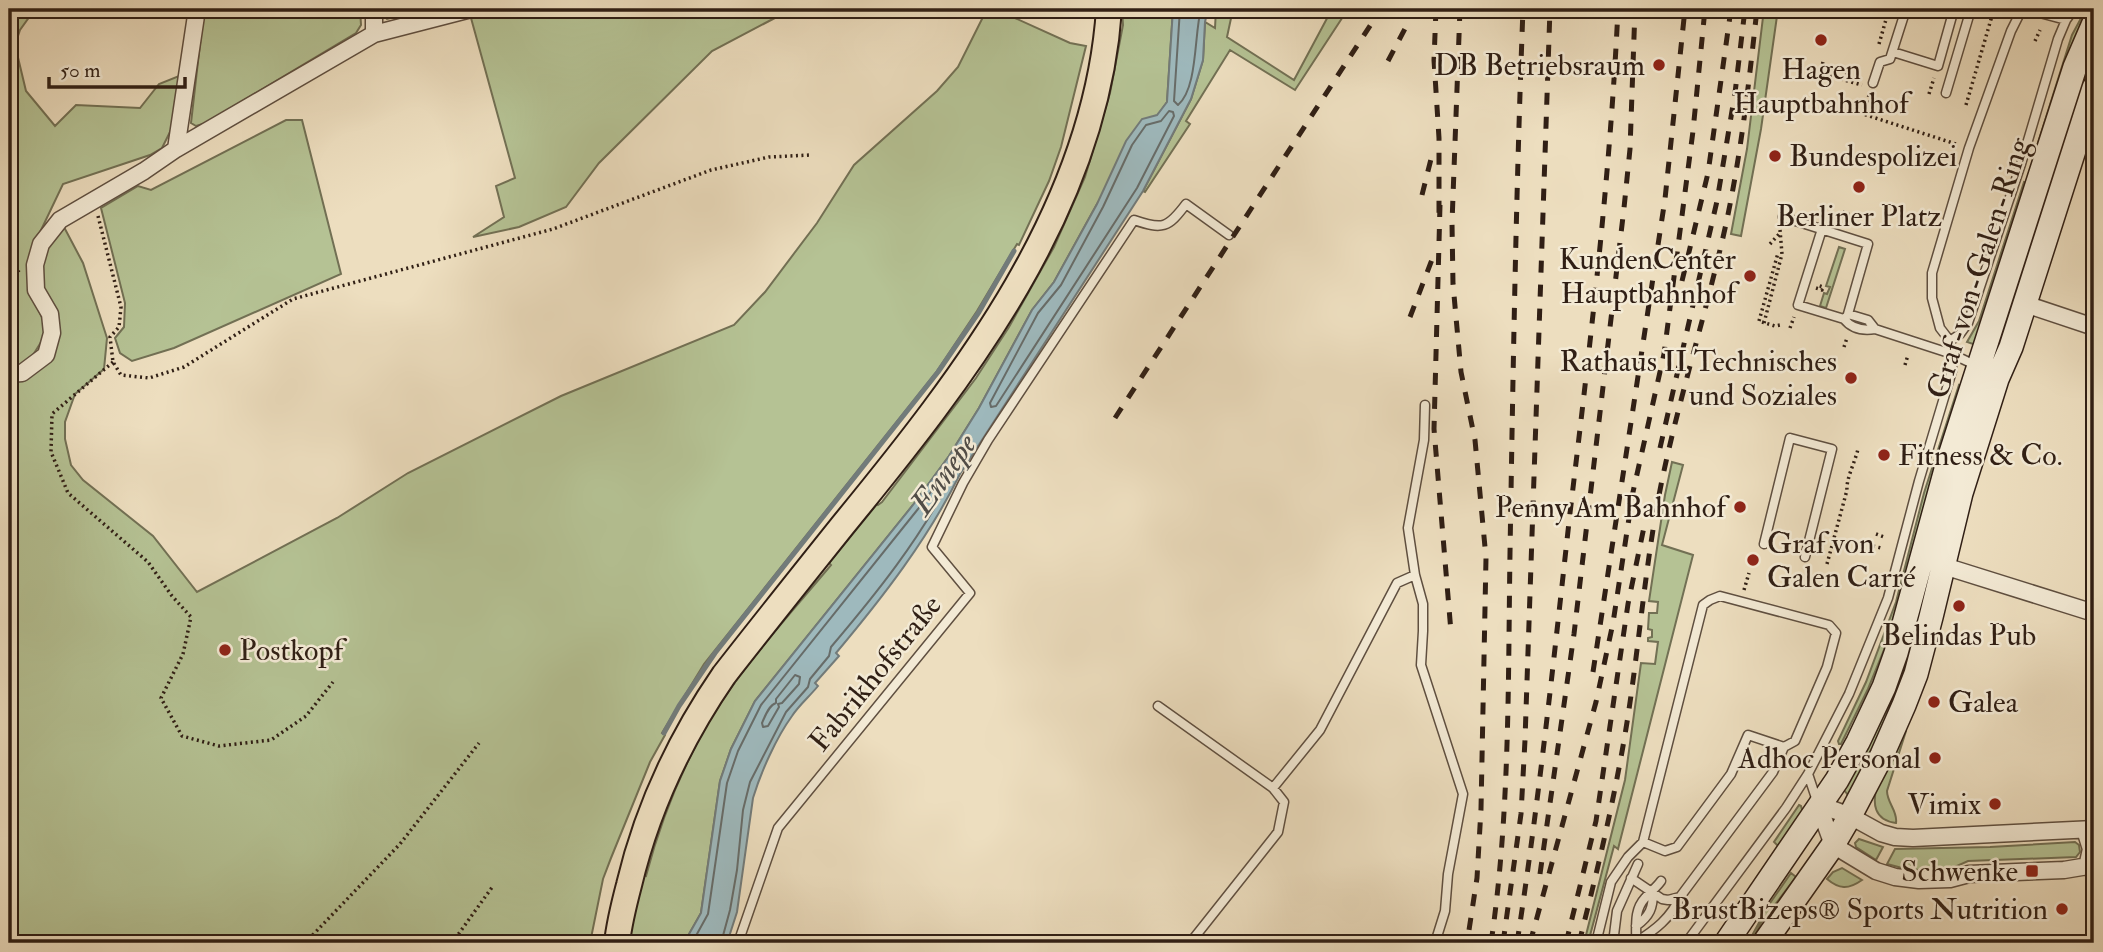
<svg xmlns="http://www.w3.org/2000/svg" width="2103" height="952" viewBox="0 0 2103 952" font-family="'IM FELL Double Pica',serif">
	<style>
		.green { fill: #b5c294; stroke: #727054; stroke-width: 2 }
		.water { fill: #9eb9bd; stroke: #727b7a; stroke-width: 2 }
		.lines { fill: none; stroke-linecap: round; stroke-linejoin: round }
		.shore { stroke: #676c69; stroke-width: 2 }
		.stream { stroke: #727b7a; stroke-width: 5 }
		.lane-casing { stroke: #5f4f40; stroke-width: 11 }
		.street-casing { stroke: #5f4f40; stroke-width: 19 }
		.secondary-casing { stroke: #301f15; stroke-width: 26 }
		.primary-casing { stroke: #301f15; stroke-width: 28 }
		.path { stroke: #301f15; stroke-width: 3.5; stroke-dasharray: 2 3.5; stroke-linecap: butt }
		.lane { stroke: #f3ead5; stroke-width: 8 }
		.street { stroke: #f3ead5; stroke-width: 16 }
		.secondary { stroke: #f3ead5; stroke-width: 23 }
		.primary { stroke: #eddebf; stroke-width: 24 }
		.rail { stroke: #301f15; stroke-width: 5; stroke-dasharray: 12 12; stroke-linecap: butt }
		.poi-dot { fill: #8f2418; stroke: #f3ead5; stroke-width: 2.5 }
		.labels { text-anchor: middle; stroke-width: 5; stroke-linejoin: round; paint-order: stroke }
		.poi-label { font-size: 30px; fill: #301f15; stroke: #f3ead5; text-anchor: end }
		.street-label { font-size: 30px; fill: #301f15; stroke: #f3ead5 }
		.water-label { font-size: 32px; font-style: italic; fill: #514d47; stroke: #f3ead5 }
	</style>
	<rect width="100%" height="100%" fill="#eddebf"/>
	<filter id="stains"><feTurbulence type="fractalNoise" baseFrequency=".00286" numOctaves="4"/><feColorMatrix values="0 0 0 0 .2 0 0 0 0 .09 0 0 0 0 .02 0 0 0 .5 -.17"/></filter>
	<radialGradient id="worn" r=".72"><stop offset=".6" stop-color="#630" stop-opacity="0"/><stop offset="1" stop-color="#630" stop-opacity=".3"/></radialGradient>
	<path class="green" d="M9,9h26l-15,21 -5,15 11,46 29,35 21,-21 64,3 19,-24 20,-8 -7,52 -10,20 -12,7 -87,29 -31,65 1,48 15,34 -30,48 34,-22 -12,-101 24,-29 19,36 24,75 -3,31 -29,25 -10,28v17l6,26 12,15 70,56 44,56 140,-74 71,-45 153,-77 173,-71 31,-33 52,-69 37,-58 83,-74 21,-24 29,-58h8l75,34 16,3 -25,101 -12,34 -30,64 -2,-1 -40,67 -40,60 -233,293 -42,69 3,2 -15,27 -39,96 -8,21 -13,64h-581z
		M204,9h156l1,16 -5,8 -150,90 -10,3 -5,-3z
		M380,9h45l-38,10 -6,-6z
		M506,9h286l-80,42 -113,112 -33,44 -47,20 -46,10 31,-20 -8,-31 19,-8 -44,-160z
		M1122,9h51l-6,93 -70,102 -43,78 -22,28 -53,98 -30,48 -36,49 -158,196 -24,48 -11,32 -19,132 -17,30h-57l15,-68 4,1c12,-46 29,-91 52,-135 33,-63 87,-121 133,-176l-2,-2 48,-59 1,1 4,-3 94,-124 33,-51 45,-80 31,-70 25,-84 13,-68z
		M1216,9h17l-6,28 67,43 38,-71h16l-53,81 -65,-40 -44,71 4,3 -45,68 -2,-1 48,-92 12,-39 2,-38 10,6z
		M1764,9h14l-17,120 -20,107 -10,-2 16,-85z
		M2086,9h6l-14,25 -40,116 -2,-1 36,-114z
		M2094,41v21l-31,96 -7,-2z
		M286,120h16l39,154 -167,74 -42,13 -12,-8 -5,-15 9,-11 1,-24 -24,-95 37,-22 13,4z
		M2024,182l3,1 -51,162 -9,-3 12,-21z
		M2045,190l7,2 -55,168 -6,-2z
		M1839,247l6,2 -19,59 -6,-2 4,-13 3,1 3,-7 -4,-1z
		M1959,385l2,1 -68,242 -25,61 -27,55h-2l-1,-3 28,-59 30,-80 28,-109z
		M1672,462l11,3 -21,80 31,10 -75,294 -4,-3 -26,97h-4l41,-163 16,-117 14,1 3,-22 -10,-1v-3l4,-1v-7l-4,-1 1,-16h8l1,-11 -9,-1 16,-106z
		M1938,546l-28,117 -23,60 -37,72h-2l-4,-5 37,-69 27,-64 2,-28z
		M1904,730l2,1 -19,60c0,12 11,20 9,32 -22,-3 -24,-19 -19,-38z
		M1799,805l2,1 2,7 -24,34 -5,-5z
		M1859,839l24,8 -7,13 -20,-13 -1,-4z
		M2075,842l4,3 1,7 -4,5 -108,4 -20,9 -14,1 -28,-2 -19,-5 8,-15 95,-2z
		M1842,868l20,12c-14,10 -23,9 -35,-1l6,-7z
		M1791,873l5,4 -35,46 -10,20h-3l20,-37z"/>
	<path class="water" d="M1173,9h35l-3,13 -2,38 -12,39 -48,92 -183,283c-32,65 -77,123 -124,179l3,3 -24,27 3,3c-8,10 -19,19 -26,30 -16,22 -31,56 -39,82l-16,114 -10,31h-43l17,-30 19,-132 11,-32 24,-48 158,-196 36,-49 30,-48 53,-98 22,-28 43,-78 29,-63 16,-22 15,-4 10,-13z"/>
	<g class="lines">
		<path class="shore" d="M1180,9l-6,92 4,4c20,-17 16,-71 23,-96
			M1169,111l4,1 1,4 -37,72 -141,218 -5,1 -1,-4 48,-90 23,-28 42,-78 29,-62 14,-20 15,-4z
			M795,675l5,2 -1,7 -17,19 -4,1 1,3 -11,19 -5,1 -1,-4c3,-7 7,-18 14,-20v-4z
			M692,943l16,-29 19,-131 11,-32 23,-46 157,-196 28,-37 4,-1 2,5c-31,62 -76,118 -121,171l-2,9 -19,23 -2,8 -22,25 -36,70 -7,28 -6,60 -7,40 -9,33"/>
		<path class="stream" d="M664,733l15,-27 36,-53 223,-281 41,-60 35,-61"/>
		<g class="lane-casing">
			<path id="lane" d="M2025,9l41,11
				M1893,52l45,14 16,-57
				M1873,83l7,-21 10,-3 16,-50
				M1946,93l25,-84
				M1785,208l-2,9 85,27 -20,70 20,6 7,9
				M1822,229l-24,76 46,14 2,-2
				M1844,319c8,10 19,12 31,10l77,25 25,12
				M1950,341l10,-7 8,-11 53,-159 37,-125 8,-19 8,-11
				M1425,405l-1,35 -16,88 7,47 8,29v27l-2,34 42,129 -15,80 -3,37 -10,32
				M1764,544l26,-106 42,11 -27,108
				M1158,706l115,82
				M1808,774l9,27
				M1643,842l22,9 12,-4 54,-73 17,-39 36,12
				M1631,878l31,21 6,1 12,-3
				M1636,926c14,-10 17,-18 17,-34
				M738,943l40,-115 192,-235 -38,-46 31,-64 25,-43 146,-220c29,10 34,8 52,-16l43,31
				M1190,943l88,-111 6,-30 -11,-14 47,-58 77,-147 18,-8
				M1596,943l15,-61 17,-25 15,-15 60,-237 7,-5 10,-4 109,29 7,8 -9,34 -32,74 -11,6 -11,25 -93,125c-9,21 -25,33 -44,45
				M1613,943l4,-32 21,-47
				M1636,943c1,-15 -3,-32 9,-45 5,-6 11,-10 16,-17
				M1686,943l100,-135 22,-34 41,-80 39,-96 31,-117 33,-110v-17l-2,-13 -10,-13 -8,-30v-25l37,-125 42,-117 11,-22"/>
		</g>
		<g class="street-casing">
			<path id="street" d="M374,9v25
				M176,149l21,-140
				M2025,304l69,23
				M9,374l13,-1 24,-18 6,-22 -2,-19 -14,-24 -1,-25 6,-21 19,-24 84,-49 32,-22 198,-115 97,-25
				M1944,566l150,47
				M1818,804l15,41 43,26 19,6 24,3 31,-1 19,-5 95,-4 30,-5
				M1818,804l32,12 31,17 14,4 18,1 181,-9
				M2085,830l6,19 -4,18"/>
		</g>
		<g class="secondary-casing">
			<path id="secondary" d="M1726,943l111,-163 21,-38 26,-55 12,-34 52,-191 127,-395 19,-44
				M1764,943l69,-98 17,-29 32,-61 22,-50 12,-31 15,-57 30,-124 36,-114 14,-32 83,-259"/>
		</g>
		<g class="primary-casing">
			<path id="primary" d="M617,943c2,-19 7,-39 12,-58 18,-76 51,-146 95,-210 39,-50 79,-100 119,-150 122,-149 253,-317 266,-516"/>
		</g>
		<path class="path" d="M2035,41l5,-11
			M1879,44l10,-35
			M1823,62l-3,11 42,12
			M1845,80l3,-11
			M1929,94l5,-16
			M1869,95l-6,19 93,30
			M1966,105l28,-96
			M1838,214l9,3 1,-3 -8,-3
			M98,216l23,91 -2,20 -9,10 3,25 8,13 28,3 35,-11 109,-68 260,-70 158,-59 58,-13 41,-2
			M1770,244l10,-11
			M9,285l10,-15
			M1816,288l6,2 1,-3 -6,-2
			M1759,321l19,-68
			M1762,322l13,4 5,-1
			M1764,323l18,-69 -2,-24
			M1790,328l4,-11
			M1844,347l3,-9
			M113,362l-61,52 -1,38 17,41 80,69 24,34 19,21 -8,37 -22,44 21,38 37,10 52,-6 35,-24 27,-34
			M1905,365l3,-10
			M1876,534l8,3
			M1873,546l8,2
			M1827,564l20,-74c-1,-11 8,-28 11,-41
			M1744,590l5,-17
			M305,943l95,-99 79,-101
			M452,943l41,-57"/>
		<use href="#lane" class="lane"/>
		<use href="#street" class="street"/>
		<use href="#secondary" class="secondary"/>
		<use href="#primary" class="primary"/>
		<path class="rail" d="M1436,9l-2,51 5,78v77
			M1460,9l-8,214 1,61 8,88 14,68 11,118 -5,251 -4,69 -10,65
			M1388,61l20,-38 5,-14
			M1422,195l11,-44
			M1440,205l-6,224 17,203
			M1682,281l26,-108 23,-164
			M1410,317l23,-60
			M1115,418l266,-409
			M1660,448l57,-247 18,-108 10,-84
			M1593,672l72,-473 20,-190
			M1540,874l34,-240 50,-426 6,-59 5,-140
			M1491,943c19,-129 17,-260 19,-390 3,-181 6,-363 13,-544
			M1503,943l18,-129 4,-74 25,-731
			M1517,943c22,-142 37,-286 53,-430 20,-167 40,-335 48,-504
			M1530,943l66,-241 17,-79 20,-131 31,-138 29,-223 12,-122
			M1566,943l30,-122 32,-217 16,-77
			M1579,943c19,-75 37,-150 49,-227 12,-79 18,-158 34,-236 16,-76 39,-150 57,-226 20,-80 29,-163 38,-245"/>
	</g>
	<g class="poi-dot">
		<circle cx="1821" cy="40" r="7"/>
		<circle cx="1659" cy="65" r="7"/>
		<circle cx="1775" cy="156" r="7"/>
		<circle cx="1859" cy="187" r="7"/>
		<circle cx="1750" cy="276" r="7"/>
		<circle cx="1851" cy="378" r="7"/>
		<circle cx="1884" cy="455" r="7"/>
		<circle cx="1740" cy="507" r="7"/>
		<circle cx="1753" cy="560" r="7"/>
		<circle cx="1959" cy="606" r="7"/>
		<circle cx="225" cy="650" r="7"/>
		<circle cx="1934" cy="702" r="7"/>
		<circle cx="1935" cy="758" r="7"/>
		<circle cx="1995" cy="804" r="7"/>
		<rect x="2025" y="864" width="14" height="14" rx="3.5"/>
		<circle cx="2062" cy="909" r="7"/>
	</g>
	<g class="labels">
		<g class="poi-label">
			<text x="1645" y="75">DB Betriebsraum</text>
			<text x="1821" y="79" text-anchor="middle">Hagen<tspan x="1821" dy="34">Hauptbahnhof</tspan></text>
			<text x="1789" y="166" text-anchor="start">Bundespolizei</text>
			<text x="1859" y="226" text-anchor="middle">Berliner Platz</text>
			<text x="1736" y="269">KundenCenter<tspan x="1736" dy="34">Hauptbahnhof</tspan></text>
			<text x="1837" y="371">Rathaus II Technisches<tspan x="1837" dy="34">und Soziales</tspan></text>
			<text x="1898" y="465" text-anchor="start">Fitness &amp; Co.</text>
			<text x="1726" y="517">Penny Am Bahnhof</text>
			<text x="1767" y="553" text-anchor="start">Graf von<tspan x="1767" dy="34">Galen Carré</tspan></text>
			<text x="1959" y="645" text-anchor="middle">Belindas Pub</text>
			<text x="239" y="660" text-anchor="start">Postkopf</text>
			<text x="1948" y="712" text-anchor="start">Galea</text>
			<text x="1921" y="768">Adhoc Personal</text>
			<text x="1981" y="814">Vimix</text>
			<text x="2018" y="881">Schwenke</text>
			<text x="2048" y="919">BrustBizeps® Sports Nutrition</text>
		</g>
		<g class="street-label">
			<text transform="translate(1978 268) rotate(-72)" y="10">Graf-von-Galen-Ring</text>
			<text transform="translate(875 673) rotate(-51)" y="10">Fabrikhofstraße</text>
		</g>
		<g class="water-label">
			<text transform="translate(943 474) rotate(-55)" y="11">Ennepe</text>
		</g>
	</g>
	<rect width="2103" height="952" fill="none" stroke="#eddebf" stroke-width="35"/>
	<rect x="10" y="10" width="2082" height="931" fill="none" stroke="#301f15" stroke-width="3.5"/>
	<rect x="18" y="18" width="2068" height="917" fill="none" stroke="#301f15" stroke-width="2"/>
	<path d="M49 77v10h136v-10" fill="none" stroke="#301f15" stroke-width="3.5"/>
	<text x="60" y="77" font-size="21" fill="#301f15" stroke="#f3ead5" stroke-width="5" paint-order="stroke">50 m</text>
	<rect width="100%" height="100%" filter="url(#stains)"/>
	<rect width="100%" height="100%" fill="url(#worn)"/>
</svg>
